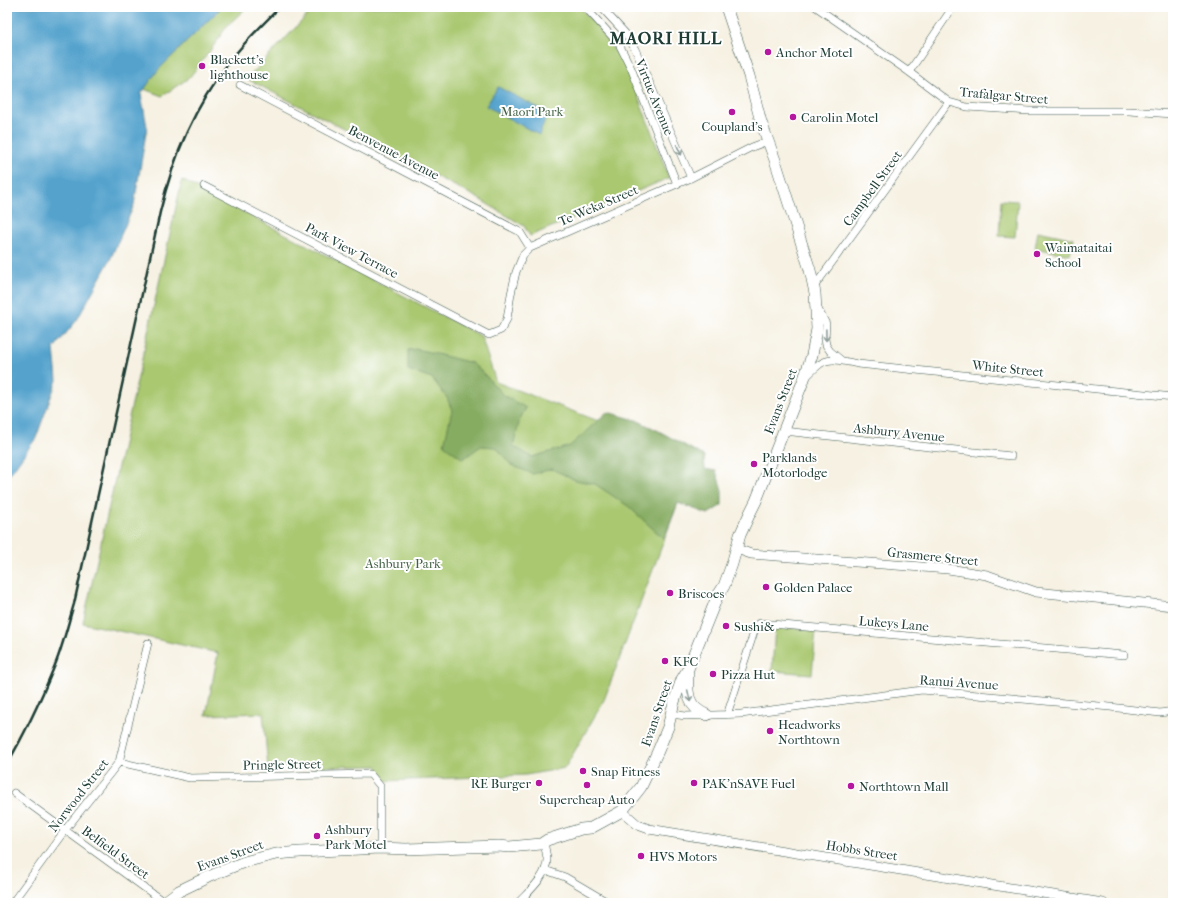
<svg xmlns="http://www.w3.org/2000/svg" width="1180" height="910" viewBox="0 0 1180 910" font-family="'IM FELL French Canon',serif">
	<style>
		.green { fill: #a9c86f; stroke: #648252 }
		.forest { fill: #86ac62; stroke: #52744b }
		.water { fill: #54a3cd; stroke: #3a7080 }
		.lines { fill: none; stroke-linecap: round; stroke-linejoin: round }
		.minor-casing { stroke: #3f584e; stroke-width: 8 }
		.tertiary-casing { stroke: #3f584e; stroke-width: 10 }
		.trunk-casing { stroke: #3f584e; stroke-width: 12 }
		.minor { stroke: #fff; stroke-width: 7 }
		.tertiary { stroke: #fff; stroke-width: 9 }
		.trunk { stroke: #fff; stroke-width: 11 }
		.rail { stroke: #1f3d34; stroke-width: 2.5 }
		.oneway { stroke: #8f9e9a }
		.poi-dot { fill: #b5179e; stroke: #fff; stroke-width: 1.5 }
		.labels { text-anchor: middle; stroke-width: 4; stroke-linejoin: round; paint-order: stroke }
		.poi-label { font-size: 13px; fill: #1f3d34; stroke: #fff; text-anchor: start }
		.street-label { font-size: 13px; fill: #1f3d34; stroke: #fff }
		.park-label { font-size: 13px; fill: #426043; stroke: #fff }
		.district-label { font-size: 17px; font-weight: bold; letter-spacing: 1px; fill: #1f3d34; stroke: #fff }
	</style>
	<rect width="100%" height="100%" fill="#fff"/>
	<filter id="ink" filterUnits="userSpaceOnUse"><feTurbulence type="fractalNoise" baseFrequency=".025" numOctaves="2"/><feDisplacementMap in="SourceGraphic" scale="8" xChannelSelector="R" yChannelSelector="G"/><feConvolveMatrix kernelMatrix="1 2 1 2 8 2 1 2 1" color-interpolation-filters="sRGB"/></filter>
	<filter id="wash" filterUnits="userSpaceOnUse"><feTurbulence type="fractalNoise" baseFrequency=".012" numOctaves="4" result="noise"/><feDisplacementMap in="SourceGraphic" scale="16" xChannelSelector="R" yChannelSelector="G"/><feGaussianBlur stdDeviation="0.9" result="paint"/><feColorMatrix in="noise" values="0 0 0 0 0 0 0 0 0 0 0 0 0 0 0 0 0 1.4 0 .05"/><feComposite in="paint" operator="in"/></filter>
	<g filter="url(#wash)">
		<rect width="100%" height="100%" fill="#f6f1e2"/>
		<path class="green" d="M222,7h25l-20,19 -17,25 -21,27 -27,18 -18,-7 14,-19z
			M315,7h265l21,24 20,28 11,21 37,98 -139,58 -6,-10 -50,-30 -227,-117z
			M182,180l299,156 15,46 197,75 -15,46 -74,197 -39,68 -39,7 -142,6 -7,-15 -109,2 -5,-55 -57,2 12,-62 -135,-30z
			M1001,200l17,1 -3,36 -16,-1z
			M1038,231l36,8 -4,16 -35,-7z
			M775,627l41,3 -4,44 -40,-3z"/>
		<path class="forest" d="M417,349l55,14 15,14 16,18 23,13 -6,11 -7,27 19,11 38,-11 37,-34 29,8 21,10 47,26 1,13 11,2 6,19v15l-14,9 -30,-11 -14,36 -36,-33 -33,-22 -20,-4 -23,-11 -19,5 -22,-9 -15,-18 -15,-1 -18,13 -19,-14 8,-35 -5,-12 -15,-20 -24,-8v-20z"/>
		<path class="water" d="M7,7h215l-64,63 -17,24 6,33 -13,78 -24,55 -33,60 -23,28 3,32 -21,58 -29,40z
			M498,87l50,26 -9,22 -53,-29z"/>
	</g>
	<g filter="url(#ink)">
		<g class="lines">
			<g class="minor-casing">
				<path id="minor" d="M585,7l34,37 12,24 46,116
					M601,7l24,26 10,16 56,129
					M816,7l93,65 40,30 18,5 62,4h100l44,3
					M909,72l44,-65
					M240,85l280,147 10,16
					M204,186l285,149 12,-5 6,-11 4,-25 5,-22 7,-17 7,-7 105,-46 56,-24 61,-31 16,-6
					M814,287l135,-185
					M818,309l8,15 -1,15 1,6 4,6 11,9
					M805,378c5,-5 10,-10 15,-14 11,-8 26,-2 38,0l315,33
					M784,431l227,25
					M671,714l15,2 55,-2 181,-24 188,17 50,6 13,-2
					M727,715l29,-89 4,-3 364,32
					M119,762l71,16 180,-4 10,12v62
					M14,793l150,109
					M545,870l20,7 44,26
					M12,903l53,-73 54,-68 29,-119
					M518,903c11,-12 30,-27 29,-45 -1,-5 -2,-11 -3,-16"/>
			</g>
			<g class="tertiary-casing">
				<path id="tertiary" d="M737,549l14,5 197,15 39,6 49,17 137,14
					M622,811l16,14 11,4 454,74"/>
			</g>
			<g class="trunk-casing">
				<path id="trunk" d="M688,674c-1,19 -1,33 19,41
					M163,903l16,-12 29,-14 36,-15 32,-8 24,-2 80,-4 26,1 93,-3 10,1 32,-3 6,-4 34,-11 10,-1 31,-17 19,-24 17,-36 10,-24 6,-25 8,-23 6,-10 29,-72 7,-11 8,-22 8,-29 10,-22 6,-12 48,-122 8,-24 5,-26 -2,-36 -5,-23 -35,-110 -14,-38 -12,-46 -23,-69"/>
			</g>
			<use href="#minor" class="minor"/>
			<use href="#tertiary" class="tertiary"/>
			<use href="#trunk" class="trunk"/>
			<path class="rail" d="M7,764c19,-32 34,-65 48,-99 8,-20 13,-41 19,-61l86,-392c14,-57 34,-105 70,-151 15,-20 33,-37 50,-54"/>
		</g>
		<defs><path id="oneway-shaft" d="M-6 0H5M1.5-3L5.5 0L1.5 3" fill="none" stroke-width="1.6" stroke-linecap="round" stroke-linejoin="round"/></defs>
		<g class="oneway">
			<use href="#oneway-shaft" transform="translate(679 150) rotate(66)"/>
			<use href="#oneway-shaft" transform="translate(826 335) rotate(89)"/>
			<use href="#oneway-shaft" transform="translate(689 696) rotate(77)"/>
		</g>
	</g>
	<g class="poi-dot">
		<circle cx="768" cy="52" r="4"/>
		<circle cx="202" cy="66" r="4"/>
		<circle cx="732" cy="112" r="4"/>
		<circle cx="793" cy="117" r="4"/>
		<circle cx="1037" cy="254" r="4"/>
		<circle cx="754" cy="464" r="4"/>
		<circle cx="766" cy="587" r="4"/>
		<circle cx="670" cy="593" r="4"/>
		<circle cx="726" cy="626" r="4"/>
		<circle cx="665" cy="661" r="4"/>
		<circle cx="713" cy="674" r="4"/>
		<circle cx="770" cy="731" r="4"/>
		<circle cx="583" cy="771" r="4"/>
		<circle cx="539" cy="783" r="4"/>
		<circle cx="694" cy="783" r="4"/>
		<circle cx="587" cy="785" r="4"/>
		<circle cx="851" cy="786" r="4"/>
		<circle cx="317" cy="836" r="4"/>
		<circle cx="641" cy="856" r="4"/>
	</g>
	<g class="labels">
		<g class="poi-label">
			<text x="776" y="57">Anchor Motel</text>
			<text x="210" y="64">Blackett's<tspan x="210" dy="15">lighthouse</tspan></text>
			<text x="801" y="122">Carolin Motel</text>
			<text x="732" y="131" text-anchor="middle">Coupland's</text>
			<text x="1045" y="252">Waimataitai<tspan x="1045" dy="15">School</tspan></text>
			<text x="762" y="462">Parklands<tspan x="762" dy="15">Motorlodge</tspan></text>
			<text x="774" y="592">Golden Palace</text>
			<text x="678" y="598">Briscoes</text>
			<text x="734" y="631">Sushi&amp;</text>
			<text x="673" y="666">KFC</text>
			<text x="721" y="679">Pizza Hut</text>
			<text x="778" y="729">Headworks<tspan x="778" dy="15">Northtown</tspan></text>
			<text x="591" y="776">Snap Fitness</text>
			<text x="531" y="788" text-anchor="end">RE Burger</text>
			<text x="702" y="788">PAK'nSAVE Fuel</text>
			<text x="859" y="791">Northtown Mall</text>
			<text x="587" y="804" text-anchor="middle">Supercheap Auto</text>
			<text x="325" y="834">Ashbury<tspan x="325" dy="15">Park Motel</tspan></text>
			<text x="649" y="861">HVS Motors</text>
		</g>
		<g class="street-label">
			<text transform="translate(1004 95) rotate(5)" y="5">Trafalgar Street</text>
			<text transform="translate(655 97) rotate(68)" y="5">Virtue Avenue</text>
			<text transform="translate(394 152) rotate(28)" y="5">Benvenue Avenue</text>
			<text transform="translate(872 188) rotate(-54)" y="5">Campbell Street</text>
			<text transform="translate(598 205) rotate(-23)" y="5">Te Weka Street</text>
			<text transform="translate(352 250) rotate(28)" y="5">Park View Terrace</text>
			<text transform="translate(1008 368) rotate(6)" y="5">White Street</text>
			<text transform="translate(780 401) rotate(-69)" y="5">Evans Street</text>
			<text transform="translate(899 432) rotate(6)" y="5">Ashbury Avenue</text>
			<text transform="translate(933 556) rotate(6)" y="5">Grasmere Street</text>
			<text transform="translate(894 623) rotate(5)" y="5">Lukeys Lane</text>
			<text transform="translate(959 682) rotate(4)" y="5">Ranui Avenue</text>
			<text transform="translate(656 713) rotate(-71)" y="5">Evans Street</text>
			<text transform="translate(282 764) rotate(-1)" y="5">Pringle Street</text>
			<text transform="translate(78 795) rotate(-52)" y="5">Norwood Street</text>
			<text transform="translate(862 850) rotate(9)" y="5">Hobbs Street</text>
			<text transform="translate(116 852) rotate(36)" y="5">Belfield Street</text>
			<text transform="translate(230 855) rotate(-20)" y="5">Evans Street</text>
		</g>
		<g class="park-label">
			<text x="532" y="116">Maori Park</text>
			<text x="403" y="568">Ashbury Park</text>
		</g>
		<g class="district-label">
			<text x="666" y="44">MAORI HILL</text>
		</g>
	</g>
	<rect width="1180" height="910" fill="none" stroke="#fff" stroke-width="24"/>
</svg>
